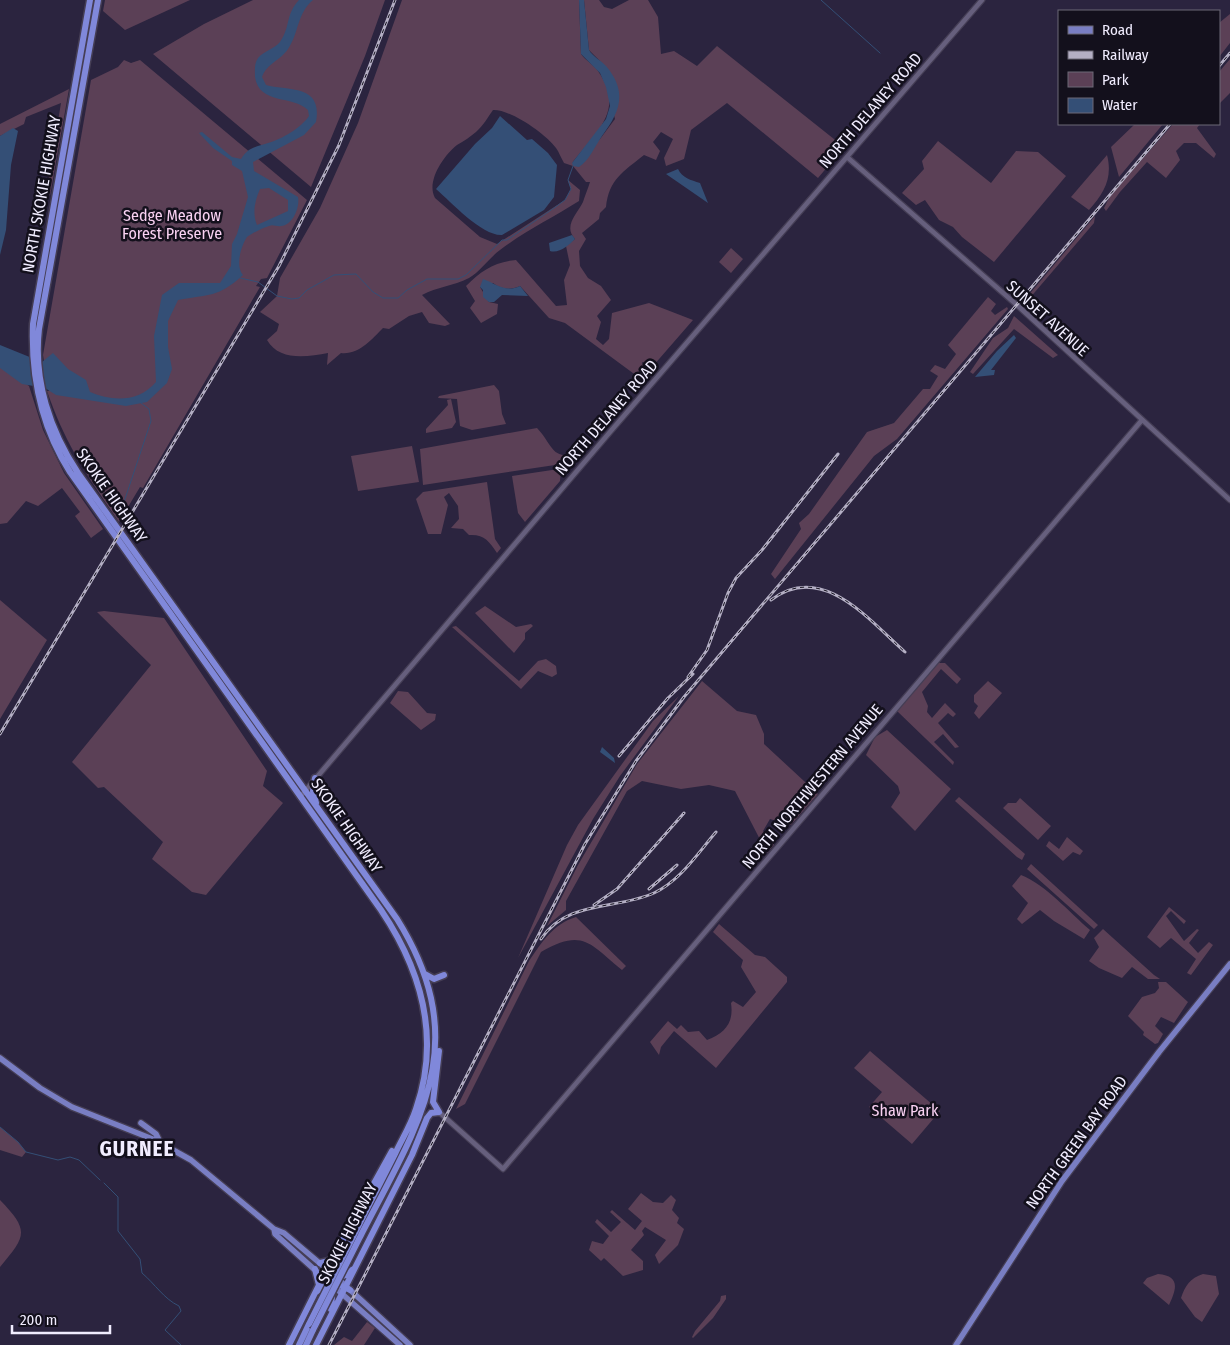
<svg xmlns="http://www.w3.org/2000/svg" width="1230" height="1345" viewBox="0 0 1230 1345" font-family="'Fira Sans Condensed',sans-serif">
	<style>
		.green { fill: #5b4056 }
		.water { fill: #344f76; fill-rule: evenodd }
		.lines { fill: none; stroke-linecap: round; stroke-linejoin: round }
		.stream { stroke: #344f76; stroke-width: 1 }
		.tertiary-casing { stroke: #453e55; stroke-width: 7 }
		.primary-casing { stroke: #453e55; stroke-width: 8 }
		.trunk-casing { stroke: #453e55; stroke-width: 9 }
		.tertiary { stroke: #665f7d; stroke-width: 4.5 }
		.primary { stroke: #797ec3; stroke-width: 5.5 }
		.trunk { stroke: #8088da; stroke-width: 6 }
		.rail-casing { stroke: #b4afc4; stroke-width: 3 }
		.rail { stroke: #13101c; stroke-width: 1; stroke-dasharray: 4; stroke-linecap: butt }
		.trunk-bridge-casing { stroke: #453e55; stroke-width: 9; stroke-linecap: butt }
		.trunk-bridge { stroke: #8088da; stroke-width: 6 }
		.labels { text-anchor: middle; stroke-width: 5; stroke-linejoin: round; paint-order: stroke }
		.street-label { font-size: 16px; fill: #f1edff; stroke: #13101c }
		.park-label { font-size: 16px; fill: #fad2f3; stroke: #13101c }
		.district-label { font-size: 21px; font-weight: bold; letter-spacing: 1px; fill: #f1edff; stroke: #13101c }
	</style>
	<rect width="100%" height="100%" fill="#2b243f"/>
	<path class="green" d="M105,0h85l-65,30 -22,-19z
		M253,0h132l-20,56 -54,131 -158,-133 51,-30z
		M402,0h177l2,54c5,7 12,10 17,17 28,39 -2,61 -26,92l28,-24 15,-20 -15,-58 -11,-11 -5,-50h15l5,7 8,2 17,-9h19l10,17 3,37 13,-3 23,15 20,-20 127,101 -26,31 -91,-75 -36,27 -7,29 -18,7 -2,-8 9,-19 -12,-7 -8,10 7,9 -4,9 -12,-5c-21,17 -35,24 -38,52l-6,6 -1,6 -17,14 4,6 -7,12 1,15 8,12 13,8 10,14 -14,16 4,6 -5,17 7,6 6,-6 3,-26 37,-10 44,17 -40,46 -11,-4 3,13 -4,4 -76,-56 -16,-5 -29,-32c-9,4 -19,4 -27,-3l-13,4 9,15 9,2 -1,10 -16,9 -11,-15 5,-7 -9,-15c15,-15 28,-24 50,-26l40,46 11,-1 -3,-25 6,-15 -4,-19 9,-7c-12,-13 2,-25 8,-37 2,-7 5,-13 7,-20h-4l-13,-16 -9,-3c-3,-5 -5,-11 -8,-15 -10,-14 -46,-39 -63,-38 -5,7 -10,16 -17,22 -6,5 -12,9 -19,13 -14,11 -31,37 -22,53l45,39 17,7 68,-44 6,-11 -3,-9 12,10 -1,11c-27,17 -54,30 -79,49 -11,8 -20,22 -31,28 -16,8 -32,9 -47,17l28,29 -5,2 -16,-3 -7,-11 -13,4 -20,13 -6,-1c-11,11 -24,27 -42,25l-14,12 1,-12c-22,4 -49,8 -61,-13l10,-9 2,-7 -19,-12 17,-16 3,-18 40,-70 38,-85z
		M1230,14v29l-11,14v-34z
		M1230,59v34l-11,11v-32z
		M124,60l7,3 9,-3 167,140 -40,78 -6,1 -5,7 4,1 -117,201 -3,-1 -21,35c-31,-45 -54,-78 -72,-131h2l-6,-36 48,-275 27,-13z
		M69,89l-19,107 -3,-9 14,-84 -35,14 -2,7 -24,12v-12z
		M1135,124h28l-44,53 -8,-30z
		M1173,124h27l-3,4 19,26 -2,4 -18,-15h-12l-8,8 4,9 -14,18 -19,-16 -27,30 -14,19 -2,-3 6,-12z
		M938,141l53,42 25,-32 22,1 28,24 -72,86 -32,-25 -9,-10 -14,-7 -14,-20 -9,5 -14,-12 22,-24 -2,-8z
		M1107,155c6,23 -3,38 -18,55l-18,-13z
		M1095,216l-1,7 -65,76 -2,-2z
		M731,248l12,11 -12,14 -12,-11z
		M988,297l8,7 -5,7 4,4 12,-8 1,2 -111,130 -23,17 -99,123 -4,-5 30,-45 -2,-6 10,-9 58,-82 27,-9 29,-34h7l8,-13 -8,-5 5,-6 10,4 11,-15 -8,-9z
		M1014,316l44,39 -5,3 -39,-29 -41,45 -3,-2 23,-34 15,-10z
		M0,363l29,23 14,44 21,43 39,56 -12,9 -16,-22 5,-4 -18,-24 -24,18 -12,-5 -19,22 -7,1z
		M494,385l5,6 3,23 4,10 -34,6 -12,-4 -3,-27 -19,-1 1,-2z
		M451,399l5,23 -4,6 -26,5v-4l22,-24 -1,-5z
		M537,428c16,17 14,32 40,26v2l-22,9 -132,20 -3,-36z
		M412,446l7,36 -61,9 -7,-35z
		M552,470h9l-1,11 -35,41 -7,-9 -6,-37z
		M487,482l8,57 6,9 -4,5c-8,-12 -13,-19 -28,-18l-6,-6 -12,-1 8,-9 -1,-13 -9,-13 -5,4 4,8 -7,29h-13l-12,-35 7,-7z
		M0,600l47,40 -47,79z
		M485,606l31,21 15,-3 2,2 -8,7v6l-11,14 -39,-40z
		M104,611l60,7 103,153 -4,15 20,17 -77,92 -14,-3 -40,-33 11,-17 -59,-55 -6,1 -26,-26 79,-97 -54,-53z
		M456,626l63,55 19,-20 8,-2 10,7 1,8 -5,3 -14,-6 -17,18 -69,-62z
		M938,663h7l16,16 -4,5 -16,-15 -19,23 6,14 -1,6 5,6 13,-15 11,11 -3,3 -5,-4 -10,10 21,24 -4,1 -12,-14 -9,8 20,20 -1,3 -56,-54z
		M702,681l35,30 19,4 8,19v10l54,50 -27,31 -21,-6 -7,12 11,14 -7,8 -32,-62 -26,-6 -28,4 -39,-8 -15,10 -61,110v9l-19,16 31,-61 59,-101z
		M988,681l14,12 -23,26 -5,-6 4,-7 -4,-4v-7z
		M398,691l10,1 19,21 9,1 -1,6 -14,10 -31,-27z
		M679,696l-59,80 -27,43 -75,139 49,-113 11,-20 75,-104z
		M887,730l64,59 -36,42 -24,-24 9,-14 -2,-7 -32,-31 9,-18z
		M959,797l66,57 -3,6 -5,-3 -62,-56z
		M1020,798l31,28 -13,14 -35,-32 5,-5h8z
		M1067,837l16,14 -3,4 -7,-3 -10,9 -17,-15 3,-5 10,8z
		M1031,864l67,61 -4,4 -67,-60z
		M1021,875c25,10 48,37 69,55l-6,9 -30,-18 -14,-11 -18,14 -5,-5 11,-16 -16,-17z
		M1169,907l17,14 -2,3 -13,-13 -5,5 18,25 13,-12 2,1 -10,13 9,10 11,-11 4,3 -22,30 -4,-2 9,-14 -25,-21 -11,10 -13,-11z
		M576,917l50,49 -4,4c-33,-27 -39,-42 -81,-18l-76,152 -9,5 73,-148c13,-19 24,-37 47,-44z
		M719,924l36,31 10,2 22,20v5l-71,86 -42,-37 -13,16 -2,8 -9,-13 18,-21 9,8 4,-4 7,7 11,-1 8,9c18,-7 27,-17 24,-37l2,-2 10,6 13,-15 -15,-25 2,-7 -30,-28z
		M1103,929l51,46 6,4h-12l-16,-12 -10,11 -23,-10 -10,-7 10,-14 -5,-9z
		M1158,982h8l22,20 -14,21 -13,-6 -6,9 8,8 -5,9 -3,1 -12,-9 1,-3 -16,-16 14,-19 13,-4 4,-5z
		M870,1051l70,60 -28,33 -43,-37 13,-15 -28,-24z
		M0,1127l18,15 8,10 -4,5 -22,-7z
		M641,1193l12,9 10,1 8,-8 5,5 -4,10 7,8 -2,5 7,6 -6,16 -19,19 -4,-9 11,-15 -21,-13 -3,4 2,4 -13,15 12,11v9l-20,6 -19,-18 -3,3 -12,-11 3,-9 11,3 6,-8 -14,-14 2,-3 14,13 10,-10 -11,-10 2,-2 23,20 7,-9 -14,-12z
		M0,1200c30,31 26,36 0,67z
		M1158,1274c22,2 19,14 11,31l-26,-22 4,-5z
		M1203,1274l13,2 3,18 -17,28 -7,-5 -14,-19c4,-12 9,-20 22,-24z
		M726,1295v4l-13,19 -20,20 -1,-1 3,-6 25,-30 1,-5z
		M367,1322l8,6 -11,17h-30l10,-8 8,4z"/>
	<path class="water" d="M299,0h14c-16,13 -14,33 -25,49 -8,12 -21,14 -26,28l4,8c22,6 57,-1 50,37l-12,13 -51,27 1,9 44,26c2,10 -5,28 -17,29 -4,1 -8,-2 -12,0 -7,2 -16,7 -22,11 -6,9 -12,29 -4,38 -25,23 -34,19 -65,25l-10,21v26l4,22 -5,14 -20,19 -21,4 -70,-11 -11,-7 -23,-4 -22,-16v-23l42,17 11,-9 15,16 18,11 4,12c23,10 49,10 66,-10l-2,-46 8,-41 17,-12h41l11,-17 1,-22 5,-10 11,-37 -6,-26 -10,-6v-4l-19,-13 -14,-15 3,-1 30,25 9,2c7,-12 15,-12 27,-16 14,-4 33,-15 41,-27l-1,-6c-15,-15 -49,-5 -53,-33 0,-7 -1,-13 3,-19 6,-7 16,-9 22,-16 11,-16 5,-27 19,-42zM269,188l19,12v11l-31,14c-5,-12 -2,-25 3,-36z
		M579,0h5l5,50c4,7 12,10 17,16 22,26 14,46 -4,70 -7,10 -13,25 -23,31l-6,-1 -1,-3 34,-44 4,-13 -4,-19 -6,-14 -19,-19z
		M500,116l27,24 5,-1 16,14 9,12 -3,32 -10,13 -42,25c-20,1 -50,-32 -66,-46l39,-45 17,-16z
		M13,128l5,3 -7,34 -5,65 -6,25v-119z
		M678,169c4,9 13,11 22,14l8,20 -42,-29z
		M572,235l3,4c-6,6 -16,15 -25,12l-1,-8z
		M483,279c14,5 22,14 37,7l8,10 -26,-1 -8,7h-5l-6,-5v-7l-3,-3z
		M1014,335l2,3 -25,32h4l-1,5 -19,2 22,-26z
		M602,747l12,11 1,5 -15,-11z"/>
	<g class="lines">
		<path class="stream" d="M821,0l59,53
			M240,278l18,4 19,14 15,3 7,-1 8,-8 27,-15 22,-1 17,18 10,6h15l9,-8 20,-11h31l8,-4 36,-35h5l47,-32 11,-8 6,-11 -3,-9 5,-14
			M122,508l29,-87 -2,-12 -8,-6
			M0,1127l18,15 8,10 32,8 12,-3 9,3 21,20
			M104,1183l14,14v34l22,28 2,14c13,11 22,26 37,33l2,5 -16,19 16,15"/>
		<g class="tertiary-casing">
			<path id="tertiary" d="M847,157l170,148 213,195
				M300,797l310,-365 372,-432
				M439,1112l64,57 639,-749"/>
		</g>
		<g class="primary-casing">
			<path id="primary" d="M0,1058l40,30 32,19 83,33 36,20 83,69 10,4 39,33
				M141,1123l15,11 4,8
				M274,1229l1,5 50,45
				M336,1277l74,68
				M332,1285l68,60
				M956,1345l106,-164 97,-129 71,-88"/>
		</g>
		<g class="trunk-casing">
			<path id="trunk" d="M90,0l-57,324c-2,53 8,103 37,148l311,438c41,61 60,127 35,199 -5,16 -14,30 -21,45 -13,26 -27,52 -40,79
				M98,0l-59,329c-6,51 11,102 39,144l319,446c78,125 22,204 -37,318
				M315,778l-2,13 3,12
				M425,974l9,5 10,-4
				M439,1051l-6,51 6,10
				M320,1263l9,-2 7,-9 56,-101
				M323,1265l10,18 -2,26
				M322,1276c12,3 21,3 30,-6
				M316,1292c12,-11 22,-9 34,-2
				M289,1345l30,-60 -4,-16
				M299,1345l10,-21
				M306,1345l7,-15
				M316,1345l96,-190 15,-37 4,-5 8,-1"/>
		</g>
		<use href="#tertiary" class="tertiary"/>
		<use href="#primary" class="primary"/>
		<use href="#trunk" class="trunk"/>
		<g class="rail-casing">
			<path id="rail" d="M1219,66l11,-13
				M771,600c51,-39 98,20 134,52
				M688,677l19,-27 21,-57 8,-15 26,-28 76,-96
				M0,734l279,-468 60,-121 56,-145
				M619,756l49,-58 25,-24
				M649,889l28,-24
				M594,905l23,-16 67,-76
				M541,939c26,-39 75,-29 113,-46 26,-12 44,-40 62,-61
				M329,1345l256,-501 51,-83 48,-64 486,-573"/>
		</g>
		<use href="#rail" class="rail"/>
		<g class="trunk-bridge-casing">
			<path id="trunk-bridge" d="M309,1324l46,-91
				M313,1330l47,-93"/>
		</g>
		<use href="#trunk-bridge" class="trunk-bridge"/>
	</g>
	<g class="labels">
		<g class="street-label">
			<text transform="translate(870 110) rotate(-49)" y="6">NORTH DELANEY ROAD</text>
			<text transform="translate(41 194) rotate(-80)" y="6">NORTH SKOKIE HIGHWAY</text>
			<text transform="translate(1048 318) rotate(42)" y="6">SUNSET AVENUE</text>
			<text transform="translate(606 417) rotate(-49)" y="6">NORTH DELANEY ROAD</text>
			<text transform="translate(112 495) rotate(55)" y="6">SKOKIE HIGHWAY</text>
			<text transform="translate(812 786) rotate(-50)" y="6">NORTH NORTHWESTERN AVENUE</text>
			<text transform="translate(347 825) rotate(55)" y="6">SKOKIE HIGHWAY</text>
			<text transform="translate(1076 1142) rotate(-54)" y="6">NORTH GREEN BAY ROAD</text>
			<text transform="translate(347 1233) rotate(-63)" y="6">SKOKIE HIGHWAY</text>
		</g>
		<g class="park-label">
			<text x="172" y="221">Sedge Meadow<tspan x="172" dy="18">Forest Preserve</tspan></text>
			<text x="905" y="1116">Shaw Park</text>
		</g>
		<g class="district-label">
			<text x="137" y="1156">GURNEE</text>
		</g>
	</g>
	<rect x="1058" y="10" width="162" height="115" fill="#13101c" stroke="#6c6877"/>
	<rect x="1068" y="26" width="25" height="8" fill="#797ec3" stroke="#6c6877"/>
	<text x="1102" y="35" font-size="15" fill="#f1edff">Road</text>
	<rect x="1068" y="51" width="25" height="8" fill="#b4afc4" stroke="#6c6877"/>
	<text x="1102" y="60" font-size="15" fill="#f1edff">Railway</text>
	<rect x="1068" y="72" width="25" height="15" fill="#5b4056" stroke="#6c6877"/>
	<text x="1102" y="85" font-size="15" fill="#f1edff">Park</text>
	<rect x="1068" y="98" width="25" height="15" fill="#344f76" stroke="#6c6877"/>
	<text x="1102" y="110" font-size="15" fill="#f1edff">Water</text>
	<path d="M12 1325v8h98v-8" fill="none" stroke="#f1edff" stroke-width="2.5"/>
	<text x="20" y="1325" font-size="15" fill="#f1edff" stroke="#13101c" stroke-width="4" paint-order="stroke">200 m</text>
</svg>
